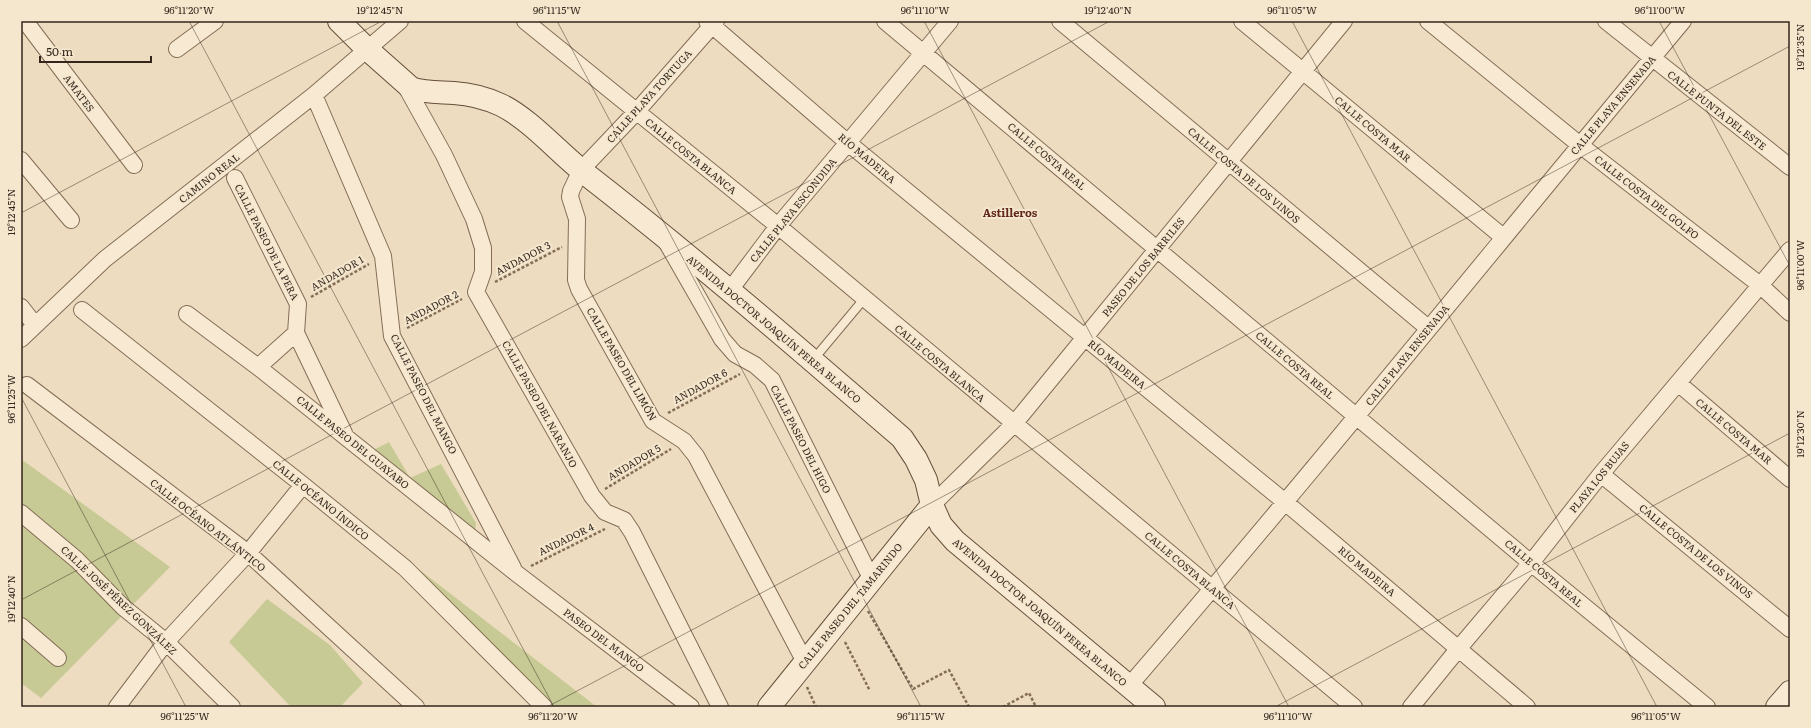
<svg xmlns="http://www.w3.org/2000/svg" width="1811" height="728" viewBox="0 0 1811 728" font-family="Literata,serif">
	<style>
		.green { fill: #c7ca94 }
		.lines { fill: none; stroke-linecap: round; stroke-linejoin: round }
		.lane-casing { stroke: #856d58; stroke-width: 10 }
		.street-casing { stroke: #856d58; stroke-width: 18 }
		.secondary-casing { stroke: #664e3b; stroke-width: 24 }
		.path { stroke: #856d58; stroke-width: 2.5; stroke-dasharray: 3 2; stroke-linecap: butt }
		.lane { stroke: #f8ead2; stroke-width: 8 }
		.street { stroke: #f8ead2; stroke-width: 16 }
		.secondary { stroke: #f8ead2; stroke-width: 22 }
		.ticks { fill: none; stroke: #34261c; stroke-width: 1; stroke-opacity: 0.45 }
		.labels { text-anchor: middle; stroke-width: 4; stroke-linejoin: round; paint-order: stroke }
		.street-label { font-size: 10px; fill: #34261c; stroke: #f4e7ce }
		.neighbourhood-label { font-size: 11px; font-weight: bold; fill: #60261c; stroke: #f4e7ce }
		.neatline { fill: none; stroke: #34261c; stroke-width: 1.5 }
		.ticks-label { font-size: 10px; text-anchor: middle; fill: #34261c }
	</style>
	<rect width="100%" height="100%" fill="#eddcbf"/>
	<path class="green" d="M389,442l21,36 31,-14 35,59 -1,8 -113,-75z
		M21,459l149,108 -129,131 -20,-15z
		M412,564l185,143h-59z
		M267,599l63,46 33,38 -23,24h-49l-62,-65z"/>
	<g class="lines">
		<g class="lane-casing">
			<path id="lane" d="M813,360l51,-61"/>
		</g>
		<g class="street-casing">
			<path id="street" d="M25,21l109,144
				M525,21l253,205 576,481
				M707,21l140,121 438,360 242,205
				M716,21l-79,90 -56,59 -10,21 -1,6 7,22 -1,61 3,9 74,132 31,20 12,15 109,206
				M885,21l646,542 176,144
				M1060,21l368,307
				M1242,21l261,216
				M1428,21l152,124 180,140 30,28
				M1606,21l184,146
				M177,49l38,-28
				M404,83l40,72 30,64 9,29v24l-7,20 116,204 13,16 19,8 8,12 88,175
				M314,95l69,161 9,80 121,232
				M21,160l50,60
				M235,178l63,126 -2,29 48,100
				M667,243l55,96 13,15 20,11 17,15 100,200
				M730,290l48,-64 172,-205
				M21,307l14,18
				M82,310l221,175 102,83 139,139
				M187,314l71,53 258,206 175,134
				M21,339l84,-80 209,-164 86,-74
				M258,367l38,-34
				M1678,383l112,96
				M27,385l221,168 168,154
				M1601,474l189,155
				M932,505l82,-81 330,-403
				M21,513l56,47 46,47 43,35 66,65
				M21,626l37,32
				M1129,686c188,-218 369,-443 554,-665
				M117,707l49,-65 82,-89 55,-68
				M1411,707l48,-59 72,-85 70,-89 189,-224"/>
		</g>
		<g class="secondary-casing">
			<path id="secondary" d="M339,21l28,28 44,39c14,5 28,4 43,5 16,1 32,5 47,12 29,14 59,49 86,70 108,84 211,173 315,263l14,21 10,21 6,25 9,20 14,16 199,166
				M769,707l163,-202
				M1777,707l13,-15"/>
		</g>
		<path class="path" d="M495,282l67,-35
			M311,297l58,-33
			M407,328l55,-29
			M668,413l72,-39
			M605,489l66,-40
			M531,566l74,-37
			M868,611l45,78 36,-19 20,37
			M845,642l25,49
			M807,687l9,20
			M1003,707l26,-14 7,14"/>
		<use href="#lane" class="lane"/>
		<use href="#street" class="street"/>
		<use href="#secondary" class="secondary"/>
	</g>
	<path class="ticks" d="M189,21l365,686M557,21l364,686M924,21l365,686M1292,21l365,686M1659,21l131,245M21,213l361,-192M21,397l165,310M21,600l1089,-579M547,707l1243,-661M1275,707l515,-274"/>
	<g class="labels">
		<g class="street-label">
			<text transform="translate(79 93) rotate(53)" y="4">AMATES</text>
			<text transform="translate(649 96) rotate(-48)" y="4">CALLE PLAYA TORTUGA</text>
			<text transform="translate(1613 105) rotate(-50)" y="4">CALLE PLAYA ENSENADA</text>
			<text transform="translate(1717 110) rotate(38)" y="4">CALLE PUNTA DEL ESTE</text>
			<text transform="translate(1373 129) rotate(40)" y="4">CALLE COSTA MAR</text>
			<text transform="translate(691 156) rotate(39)" y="4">CALLE COSTA BLANCA</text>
			<text transform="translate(1047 156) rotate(40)" y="4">CALLE COSTA REAL</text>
			<text transform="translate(867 158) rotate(40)" y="4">RÍO MADEIRA</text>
			<text transform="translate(1244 175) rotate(40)" y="4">CALLE COSTA DE LOS VINOS</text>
			<text transform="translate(209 178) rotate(-38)" y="4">CAMINO REAL</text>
			<text transform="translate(1647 197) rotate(38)" y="4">CALLE COSTA DEL GOLFO</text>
			<text transform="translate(793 210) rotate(-51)" y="4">CALLE PLAYA ESCONDIDA</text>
			<text transform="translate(267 242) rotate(63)" y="4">CALLE PASEO DE LA PERA</text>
			<text transform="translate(523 258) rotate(-28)" y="4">ANDADOR 3</text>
			<text transform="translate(1143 267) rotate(-51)" y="4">PASEO DE LOS BARRILES</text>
			<text transform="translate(337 273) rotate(-30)" y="4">ANDADOR 1</text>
			<text transform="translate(431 307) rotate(-28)" y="4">ANDADOR 2</text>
			<text transform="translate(774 329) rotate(40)" y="4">AVENIDA DOCTOR JOAQUÍN PEREA BLANCO</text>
			<text transform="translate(1407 355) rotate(-51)" y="4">CALLE PLAYA ENSENADA</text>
			<text transform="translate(940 363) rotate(40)" y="4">CALLE COSTA BLANCA</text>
			<text transform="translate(622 364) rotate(60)" y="4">CALLE PASEO DEL LIMÓN</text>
			<text transform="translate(1117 364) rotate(39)" y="4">RÍO MADEIRA</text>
			<text transform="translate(1295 365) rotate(40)" y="4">CALLE COSTA REAL</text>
			<text transform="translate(700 386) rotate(-29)" y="4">ANDADOR 6</text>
			<text transform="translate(424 394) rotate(63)" y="4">CALLE PASEO DEL MANGO</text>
			<text transform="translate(540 404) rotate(61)" y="4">CALLE PASEO DEL NARANJO</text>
			<text transform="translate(1734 431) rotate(40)" y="4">CALLE COSTA MAR</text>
			<text transform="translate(801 439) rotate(63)" y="4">CALLE PASEO DEL HIGO</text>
			<text transform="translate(353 442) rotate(39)" y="4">CALLE PASEO DEL GUAYABO</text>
			<text transform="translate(634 462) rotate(-31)" y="4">ANDADOR 5</text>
			<text transform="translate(1599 477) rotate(-51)" y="4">PLAYA LOS BUJAS</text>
			<text transform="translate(321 500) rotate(39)" y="4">CALLE OCÉANO ÍNDICO</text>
			<text transform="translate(208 525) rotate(38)" y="4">CALLE OCÉANO ATLÁNTICO</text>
			<text transform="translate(566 539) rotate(-26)" y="4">ANDADOR 4</text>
			<text transform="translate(1696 551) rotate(39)" y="4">CALLE COSTA DE LOS VINOS</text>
			<text transform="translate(1190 570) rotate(40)" y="4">CALLE COSTA BLANCA</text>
			<text transform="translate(1367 571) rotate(40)" y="4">RÍO MADEIRA</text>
			<text transform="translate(1544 573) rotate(40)" y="4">CALLE COSTA REAL</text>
			<text transform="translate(119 600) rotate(43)" y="4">CALLE JOSÉ PÉREZ GONZÁLEZ</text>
			<text transform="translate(850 606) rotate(-51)" y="4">CALLE PASEO DEL TAMARINDO</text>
			<text transform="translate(1040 612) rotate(40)" y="4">AVENIDA DOCTOR JOAQUÍN PEREA BLANCO</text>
			<text transform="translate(604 640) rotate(37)" y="4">PASEO DEL MANGO</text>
		</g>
		<g class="neighbourhood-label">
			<text x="1010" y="217">Astilleros</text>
		</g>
	</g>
	<rect width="1811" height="728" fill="none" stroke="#f4e7ce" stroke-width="44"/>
	<path d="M40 56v6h111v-6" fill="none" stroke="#34261c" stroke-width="2"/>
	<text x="46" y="56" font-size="12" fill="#34261c" stroke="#f4e7ce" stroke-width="3" paint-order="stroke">50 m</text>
	<rect x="22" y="22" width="1767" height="684" class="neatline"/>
	<g class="ticks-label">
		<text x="189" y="14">96°11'20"W</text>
		<text x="380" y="14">19°12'45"N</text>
		<text x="557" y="14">96°11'15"W</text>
		<text x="925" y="14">96°11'10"W</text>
		<text x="1108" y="14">19°12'40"N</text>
		<text x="1292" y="14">96°11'05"W</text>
		<text x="1660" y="14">96°11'00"W</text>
		<text transform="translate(1800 47) rotate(-90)" y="4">19°12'35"N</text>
		<text transform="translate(11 212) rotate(-90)" y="4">19°12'45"N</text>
		<text transform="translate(1800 265) rotate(-90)" y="4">96°11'00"W</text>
		<text transform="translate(11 399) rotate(-90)" y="4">96°11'25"W</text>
		<text transform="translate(1800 434) rotate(-90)" y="4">19°12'30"N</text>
		<text transform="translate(11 599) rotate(-90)" y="4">19°12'40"N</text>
		<text x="185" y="720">96°11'25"W</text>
		<text x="553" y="720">96°11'20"W</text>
		<text x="921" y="720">96°11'15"W</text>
		<text x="1288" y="720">96°11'10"W</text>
		<text x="1656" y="720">96°11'05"W</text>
	</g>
</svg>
